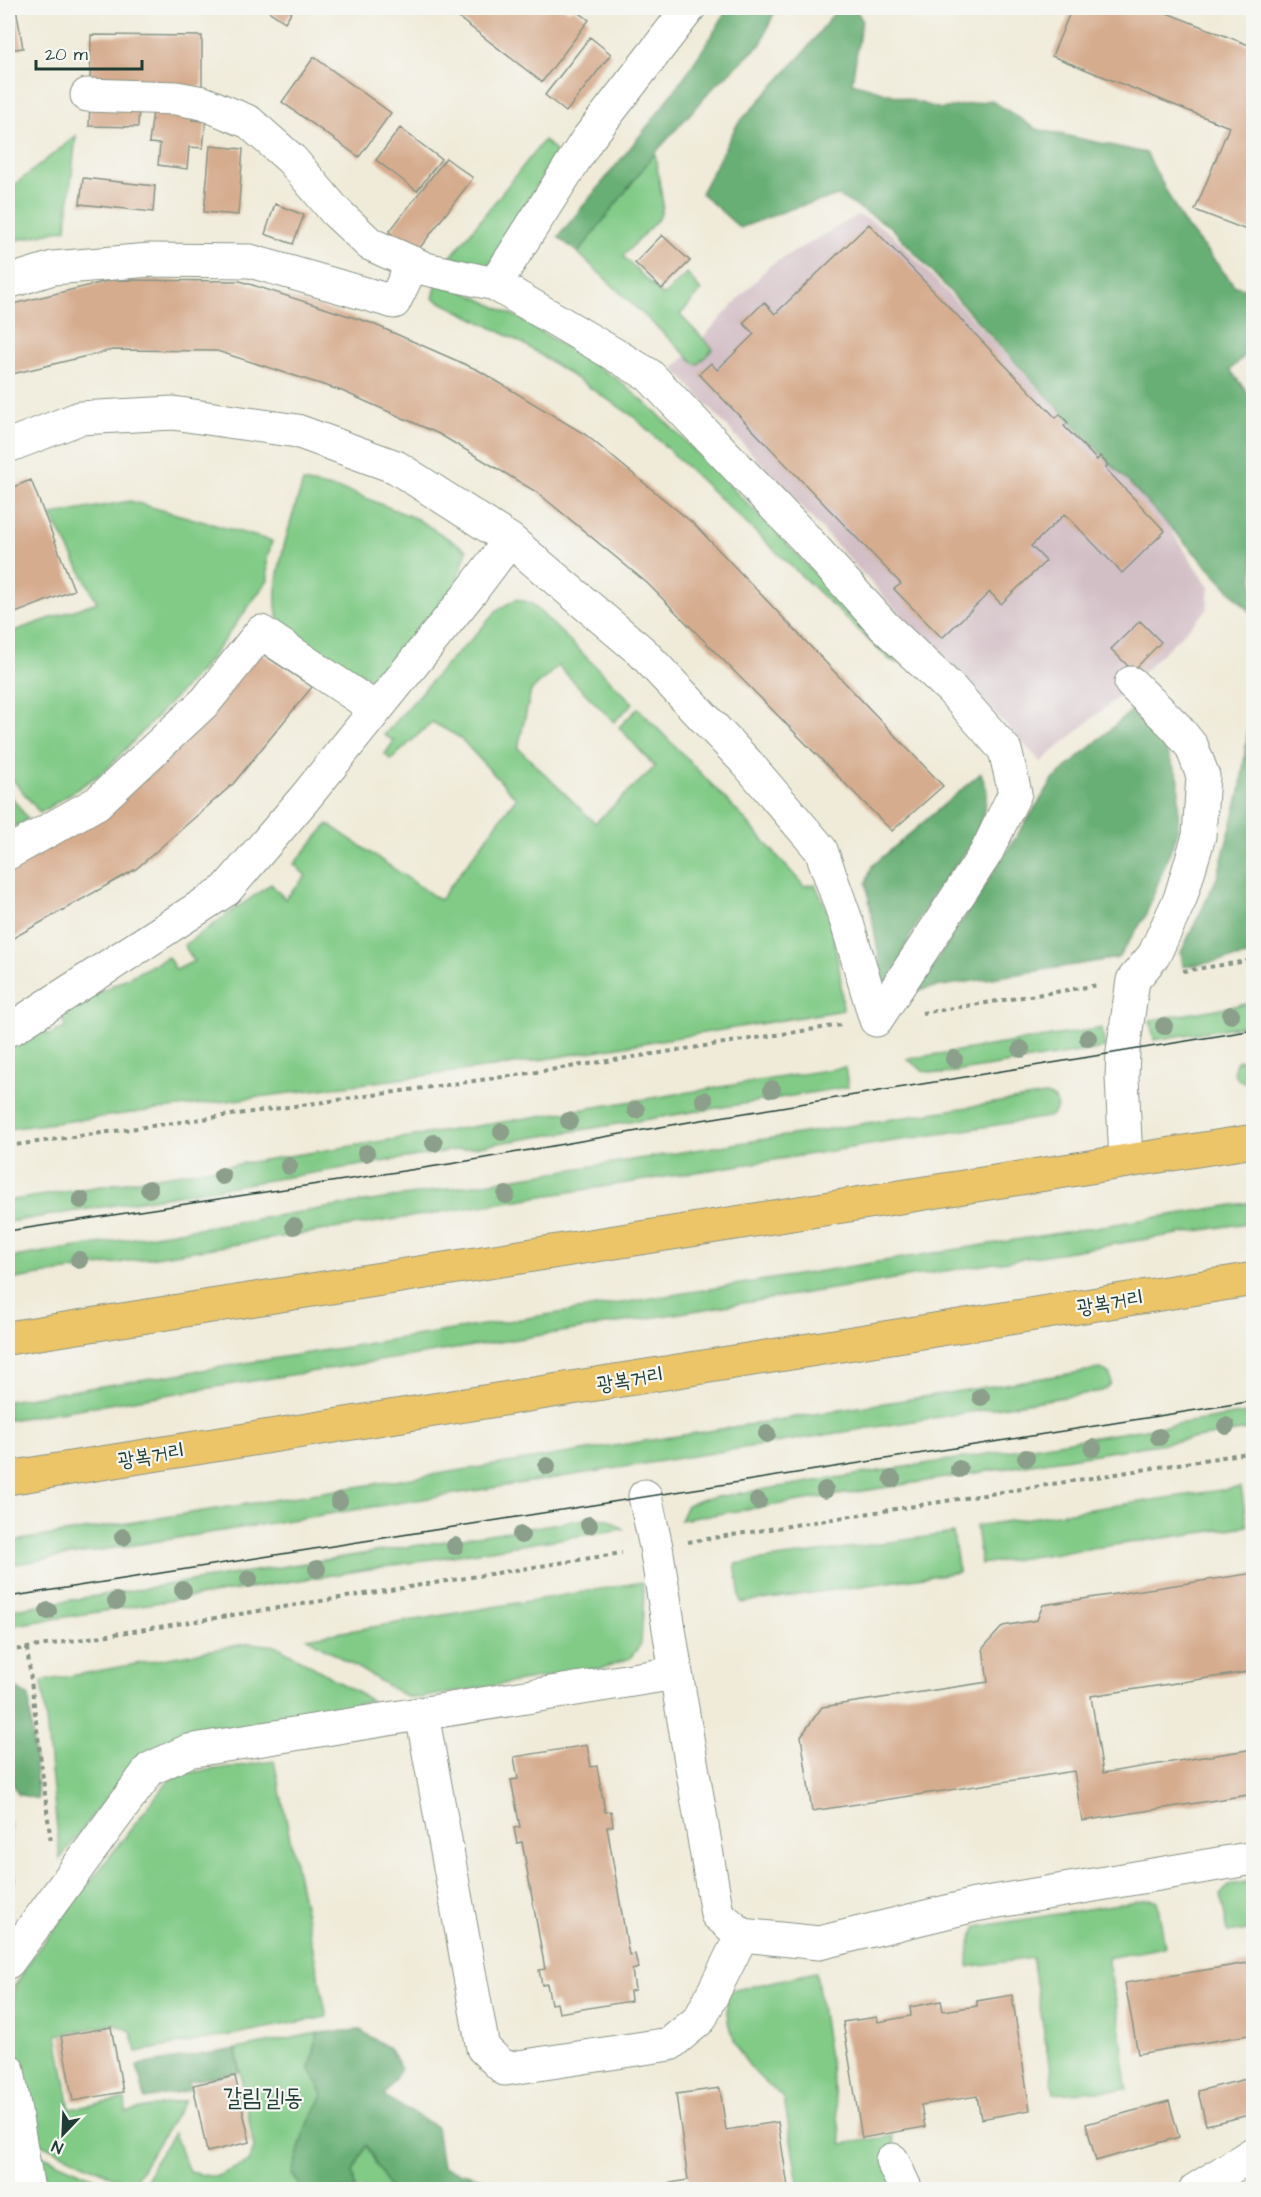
<svg xmlns="http://www.w3.org/2000/svg" width="1261" height="2197" viewBox="0 0 1261 2197" font-family="'Architects Daughter','Poor Story',sans-serif">
	<style>
		.industrial { fill: #d2bec5 }
		.green { fill: #81cb87; stroke: #50845e; stroke-width: 1.5 }
		.forest { fill: #68af74; stroke: #447654; stroke-width: 1.5 }
		.building { fill: #d6ac8e }
		.lines { fill: none; stroke-linecap: round; stroke-linejoin: round }
		.minor-casing { stroke: #889486; stroke-width: 35 }
		.highway-casing { stroke: #889486; stroke-width: 35 }
		.path { stroke: #889486; stroke-width: 4; stroke-dasharray: 4.5 4.5; stroke-linecap: butt }
		.minor { stroke: #fff; stroke-width: 33 }
		.highway { stroke: #edc569; stroke-width: 33 }
		.tram { stroke: #1f3d34; stroke-width: 1.5 }
		.tree { fill: #8b9f8a }
		.labels { text-anchor: middle; stroke-width: 4.5; stroke-linejoin: round; paint-order: stroke }
		.street-label { font-size: 21px; fill: #1f3d34; stroke: #f6f6f2 }
		.quarter-label { font-size: 24px; fill: #1f3d34; stroke: #f6f6f2 }
	</style>
	<rect width="100%" height="100%" fill="#f6f6f2"/>
	<filter id="ink" filterUnits="userSpaceOnUse"><feTurbulence type="fractalNoise" baseFrequency=".0167" numOctaves="2"/><feDisplacementMap in="SourceGraphic" scale="12" xChannelSelector="R" yChannelSelector="G"/><feConvolveMatrix kernelMatrix="1 2 1 2 8 2 1 2 1" color-interpolation-filters="sRGB"/></filter>
	<filter id="wash" filterUnits="userSpaceOnUse"><feTurbulence type="fractalNoise" baseFrequency=".008" numOctaves="4" result="noise"/><feDisplacementMap in="SourceGraphic" scale="24" xChannelSelector="R" yChannelSelector="G"/><feGaussianBlur stdDeviation="1.35" result="paint"/><feColorMatrix in="noise" values="0 0 0 0 0 0 0 0 0 0 0 0 0 0 0 0 0 1.4 0 .05"/><feComposite in="paint" operator="in"/></filter>
	<g filter="url(#wash)">
		<rect width="100%" height="100%" fill="#f0ebd9"/>
		<path class="industrial" d="M858,215l13,5 22,15 275,291 41,61 -2,23 -93,90 -73,62 -119,-124 -248,-269 95,-103z"/>
		<path class="green" d="M76,136l-10,93 -58,13v-52z
			M544,140l12,12 -52,95 -16,19h-19l-19,-8z
			M655,153l8,52 -3,12 -37,39 40,40 24,-23 14,18 -21,24 33,34 -16,16 -119,-112z
			M437,283l28,9 54,26 98,61 40,34 109,109 134,142 -10,-4 -257,-244 -109,-72 -91,-46z
			M303,482l48,10 66,27 50,31 -13,40 -77,92c-20,-10 -92,-46 -99,-65 -10,-32 15,-102 25,-135z
			M130,501l142,40 -5,18 1,21 -63,86 -100,105 -65,42 -32,-39v-141l89,-31 -46,-87z
			M516,599l15,4 102,100 -19,19 -56,-56 -27,25 -13,57 77,75 60,-56 -36,-40 19,-19 100,104 66,74 11,-2 14,30 11,59 3,37 -328,54 -507,65v-88l33,-17 7,11 17,-7 -4,-16 107,-55 8,13 18,-9 -10,-16 87,-61 14,15 21,-23 -12,-12 34,-40 112,76 76,-102 -57,-61 -27,-15 -41,38 -6,-6 9,-13 -10,-6 65,-74 24,-23 24,-28z
			M8,792l20,27 -20,11z
			M1253,1003v21l-99,16 -4,-20z
			M1102,1028l3,20 -163,26 -18,-3 -17,-12z
			M1253,1056v26c-14,2 -24,-7 -16,-21z
			M845,1067l3,20 -840,135v-21z
			M1045,1095c14,2 16,16 3,22l-1040,163v-22z
			M1253,1202v20l-1245,198v-19z
			M1099,1369c14,2 17,16 3,22l-1094,174v-23z
			M1253,1412v17l-573,91 7,-15 16,-6z
			M1241,1487l6,39 -266,38 -5,-38z
			M590,1518l19,1 14,10 -615,97v-16z
			M953,1533l6,39 -218,31 -6,-39z
			M642,1582l2,15 -3,47 -11,14 -24,9 -187,31 -12,-1 -100,-59z
			M250,1643l27,3 95,55 -181,35 -41,13 -12,7 -78,103 -18,-178z
			M274,1761l53,256 -190,35 -6,-21 -16,-7 -58,11 13,74 55,-10 1,13 59,-12 -53,85 -93,-42 -27,-110 2,-46 22,-35 132,-171 19,-8z
			M1253,1881v48l-25,4 -7,-38 7,-10z
			M1148,1899l9,1 8,47 -58,11 12,58 8,73 -73,5 -22,-136 -64,9c0,-15 1,-27 9,-40z
			M816,1972l26,172 51,-8 8,53h-102l-15,-91c-26,-20 -43,-36 -54,-69 -4,-11 -3,-25 -4,-37z
			M318,2033l-8,36 13,26 -19,37 -12,42 10,15 -159,1 10,-26 21,-31 15,39 26,5 34,-15 5,-14 -18,-99z
			M366,2145l23,42 4,2h-38l-2,-17z
			M41,2155l78,34h-72z"/>
		<path class="forest" d="M728,8h48l-15,36 -47,43 -59,66 -77,100 -20,-16c59,-74 124,-147 170,-229z
			M838,8h17l7,12 -10,63 89,26 50,-9 45,29 110,24 37,69 52,64 18,4v58l-23,22 23,29v216l-251,-267 -111,-121 -52,-31 -46,12 -53,20 -39,-35 36,-68 68,-74z
			M1253,694v261l-70,12 -2,-15 36,-74 23,-86z
			M1131,711l33,36 15,32 -1,52 -33,86 -27,41 -201,32 136,-210z
			M981,773l6,17 -2,17 -10,33 -43,56 -23,43 -24,53 -19,-109 6,-17z
			M8,1687l10,2 11,8 9,102 -20,-5c-17,-31 -11,-72 -10,-107z
			M360,2030l29,18 12,21 -17,27 52,31 6,40 56,16 11,6h-116l-4,-2 -23,-42 -13,27 2,17h-53l-10,-15 12,-42 19,-37 -13,-26 8,-36z
			M236,2049l3,23 -51,10 2,8 -45,9 -8,-34z"/>
		<g id="blocks">
			<path class="building" d="M8,8h8l7,40 -15,2z
				M264,8h30l-9,14z
				M446,8h118l5,3 4,-3 16,12 -47,62z
				M1072,8h82l100,39v186l-59,-23 34,-83 -177,-71z
				M91,35l111,1v51l-112,-2z
				M590,37l21,17 -45,58 -21,-17z
				M314,57l77,56 -32,44 -77,-55z
				M90,104l49,1 -1,22 -49,-1z
				M153,111l40,4 -1,5 14,1 -3,27 -14,-1 -2,22 -29,-4 2,-21 -11,-1z
				M400,128l41,31 -24,32 -41,-31z
				M210,146l33,3 -5,66 -34,-3z
				M446,158l27,20 -57,75 -27,-21z
				M83,178l72,8 -2,26 -73,-8z
				M275,204l29,11 -11,29 -28,-10z
				M869,224l187,194 4,-4 8,9 -4,3 33,34 3,-4 8,9 -3,3 60,63 -43,42 -57,-59 -34,32 15,15 -45,43 -11,-12 -48,46 -48,-49 7,-5 -202,-210 12,-11 6,7 37,-36 -11,-11 21,-21 11,12z
				M662,235l28,26 -28,28 -27,-26z
				M112,280l128,1 131,42 107,47 108,65 109,90 248,261 -51,45 -245,-248 -109,-90 -99,-59 -97,-43 -125,-40 -105,-1 -104,25v-70z
				M31,480l43,110 -66,26v-127z
				M1140,621l21,21 -28,29 -22,-22z
				M261,653l51,34 -79,97 -97,85 -128,72v-71l92,-53z
				M1254,1573v98l-163,25 12,77 151,-24v45l-172,27 -8,-50 -262,40 -11,-75 21,-29 166,-25 -5,-34 20,-22 34,-6 6,-15z
				M587,1745l4,22 6,-1 8,46 6,-1 2,15 -6,1 22,128 6,-1 3,14 -6,2 3,20 -5,1 1,10 -72,12 -2,-10 -6,1 -4,-20 -5,1 -3,-15 6,-1 -23,-127 -5,1 -3,-15 6,-1 -9,-47 7,-1 -4,-22z
				M8,1821h3v32h-3z
				M8,1864h3l1,23h-4z
				M1254,1962v72l-116,20 -13,-71z
				M1012,1995l18,115 -49,9 -4,-23 -56,9 4,22 -63,11 -19,-116 34,-5 1,5 33,-6 -1,-9 31,-6 2,10 34,-5v-5z
				M111,2027l12,65 -50,9 -12,-65z
				M235,2076l15,66 -43,10 -14,-67z
				M1254,2077v37l-48,11 -8,-34z
				M720,2088l6,42 52,-8 10,65 -16,3h-141l57,-10 -12,-86z
				M1169,2101l10,36 -83,24 -10,-37z"/>
		</g>
	</g>
	<g filter="url(#ink)">
		<use href="#blocks" fill-opacity="0" stroke="#889486" stroke-width="1.5"/>
		<g class="lines">
			<g class="minor-casing">
				<path id="minor" d="M689,8l-102,132 -92,144 154,91 155,162 80,89 67,63 54,61 10,43 -29,60 -110,167
					M87,95l89,3 27,5 46,19 43,38 43,51 35,33 56,25 69,15
					M8,282l45,-14 97,-8 100,1 144,41 19,-39
					M8,446l72,-28 93,-5 124,18 99,36 114,73 132,112 105,111 74,87 26,73 29,97
					M8,853l89,-50 109,-102 55,-69 115,77
					M8,1029l5,-1 213,-138 78,-91 166,-206 40,-53
					M1126,1161l-4,-84 1,-26 10,-71 21,-25 26,-56 19,-63 4,-60 -11,-29 -15,-19 -46,-45
					M645,1496l11,51 20,126
					M422,1714l61,334 22,21 165,-25 30,-25 42,-84
					M8,1962l142,-193 38,-18 488,-78 41,241 25,21 77,8 156,-38 279,-47
					M8,2070l20,120
					M892,2160l14,30
					M1195,2190l59,-37"/>
			</g>
			<g class="highway-casing">
				<path id="highway" d="M8,1338l1246,-197
					M8,1478l1246,-199"/>
			</g>
			<path class="path" d="M1183,971l71,-11
				M922,1013l177,-28
				M8,1146l509,-71 324,-50
				M688,1542l566,-90
				M27,1648l24,195
				M8,1651l614,-98"/>
			<use href="#minor" class="minor"/>
			<use href="#highway" class="highway"/>
			<path class="tram" d="M8,1231l448,-68 233,-41 565,-92
				M8,1597l1246,-196"/>
		</g>
		<g class="tree">
			<circle cx="1231" cy="1015" r="9"/>
			<circle cx="1164" cy="1026" r="9"/>
			<circle cx="1088" cy="1038" r="9"/>
			<circle cx="1021" cy="1049" r="9"/>
			<circle cx="954" cy="1059" r="9"/>
			<circle cx="772" cy="1089" r="9"/>
			<circle cx="704" cy="1100" r="9"/>
			<circle cx="636" cy="1110" r="9"/>
			<circle cx="569" cy="1121" r="9"/>
			<circle cx="502" cy="1132" r="9"/>
			<circle cx="434" cy="1143" r="9"/>
			<circle cx="366" cy="1153" r="9"/>
			<circle cx="289" cy="1166" r="9"/>
			<circle cx="222" cy="1176" r="9"/>
			<circle cx="149" cy="1189" r="9"/>
			<circle cx="506" cy="1195" r="9"/>
			<circle cx="81" cy="1200" r="9"/>
			<circle cx="294" cy="1226" r="9"/>
			<circle cx="79" cy="1260" r="9"/>
			<circle cx="981" cy="1397" r="9"/>
			<circle cx="1226" cy="1426" r="9"/>
			<circle cx="767" cy="1434" r="9"/>
			<circle cx="1159" cy="1437" r="9"/>
			<circle cx="1093" cy="1448" r="9"/>
			<circle cx="1026" cy="1458" r="9"/>
			<circle cx="547" cy="1466" r="9"/>
			<circle cx="959" cy="1469" r="9"/>
			<circle cx="892" cy="1479" r="9"/>
			<circle cx="825" cy="1490" r="9"/>
			<circle cx="339" cy="1501" r="9"/>
			<circle cx="758" cy="1501" r="9"/>
			<circle cx="589" cy="1525" r="9"/>
			<circle cx="521" cy="1535" r="9"/>
			<circle cx="123" cy="1537" r="9"/>
			<circle cx="455" cy="1546" r="9"/>
			<circle cx="317" cy="1569" r="9"/>
			<circle cx="249" cy="1579" r="9"/>
			<circle cx="183" cy="1590" r="9"/>
			<circle cx="116" cy="1601" r="9"/>
			<circle cx="48" cy="1611" r="9"/>
		</g>
	</g>
	<g class="labels">
		<g class="street-label">
			<text transform="translate(1110 1302) rotate(-9)" y="7">광복거리</text>
			<text transform="translate(630 1379) rotate(-9)" y="7">광복거리</text>
			<text transform="translate(151 1455) rotate(-9)" y="7">광복거리</text>
		</g>
		<g class="quarter-label">
			<text x="263" y="2105">갈림길1동</text>
		</g>
	</g>
	<rect width="1261" height="2197" fill="none" stroke="#f6f6f2" stroke-width="30"/>
	<g transform="translate(63 2134) rotate(203)" stroke="#f6f6f2" stroke-width="4.5" paint-order="stroke">
	<path d="M0-4.5L10 22L0 15L-10 22Z" fill="#1f3d34"/>
	<text y="-9" font-size="16" font-weight="bold" text-anchor="middle" fill="#1f3d34">N</text>
	</g>
	<path d="M36 60v9h106v-9" fill="none" stroke="#1f3d34" stroke-width="3"/>
	<text x="45" y="60" font-size="18" fill="#1f3d34" stroke="#f6f6f2" stroke-width="4.5" paint-order="stroke">20 m</text>
</svg>
